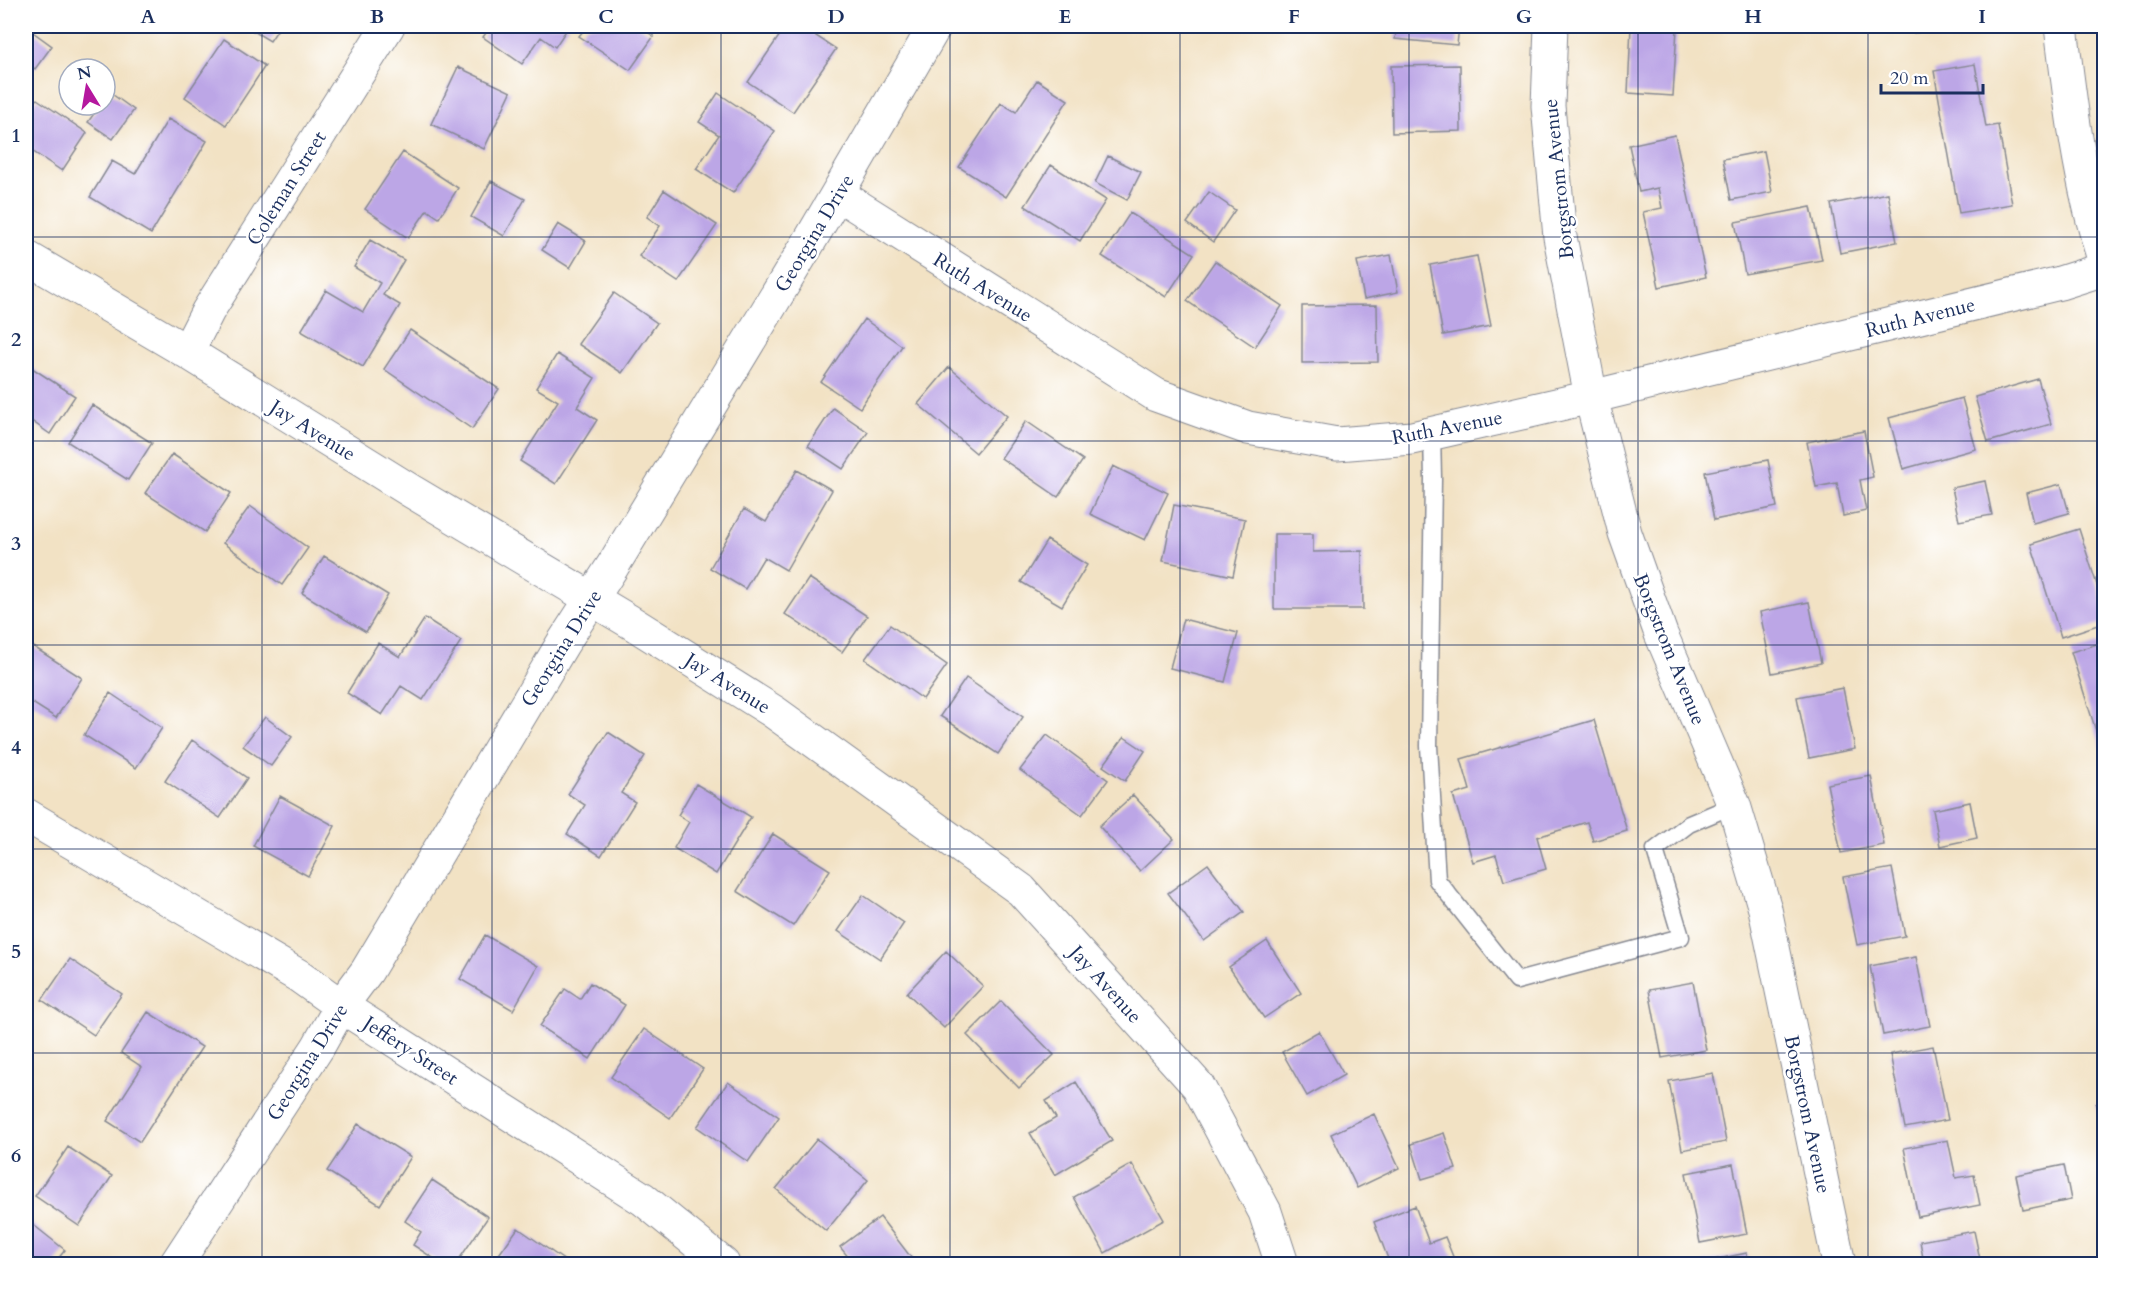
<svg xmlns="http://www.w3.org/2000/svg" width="2130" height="1290" viewBox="0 0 2130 1290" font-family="Cardo,serif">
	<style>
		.building { fill: #bca6e6 }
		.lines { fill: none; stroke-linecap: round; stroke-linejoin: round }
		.lane-casing { stroke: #868891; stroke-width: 19 }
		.street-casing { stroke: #868891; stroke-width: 35 }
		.lane { stroke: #fff; stroke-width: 16 }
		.street { stroke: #fff; stroke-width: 33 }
		.grid { fill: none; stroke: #1b2f5e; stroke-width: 1.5; stroke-opacity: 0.55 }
		.labels { text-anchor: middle; stroke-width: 5; stroke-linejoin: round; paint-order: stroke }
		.street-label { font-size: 20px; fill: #1b2f5e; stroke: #fff }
		.neatline { fill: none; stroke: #1b2f5e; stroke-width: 2 }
		.grid-label { font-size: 20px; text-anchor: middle; font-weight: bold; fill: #1b2f5e }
	</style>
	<rect width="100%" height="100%" fill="#fff"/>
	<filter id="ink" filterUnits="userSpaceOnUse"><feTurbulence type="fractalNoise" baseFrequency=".0167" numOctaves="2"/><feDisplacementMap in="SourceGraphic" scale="12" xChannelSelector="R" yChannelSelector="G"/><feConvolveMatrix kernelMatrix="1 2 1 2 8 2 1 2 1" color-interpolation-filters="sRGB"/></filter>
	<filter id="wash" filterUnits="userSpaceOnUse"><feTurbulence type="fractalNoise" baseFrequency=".008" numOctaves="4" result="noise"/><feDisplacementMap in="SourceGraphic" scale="24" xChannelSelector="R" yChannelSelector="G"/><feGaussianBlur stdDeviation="1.35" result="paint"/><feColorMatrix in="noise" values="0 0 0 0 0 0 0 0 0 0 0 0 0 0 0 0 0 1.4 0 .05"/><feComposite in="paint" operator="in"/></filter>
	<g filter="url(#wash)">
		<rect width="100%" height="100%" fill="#f2e2c4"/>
		<g id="blocks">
			<path class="building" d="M245,26h35l-10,15z
				M491,26h78l-14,21 -14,-10 -19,27 -39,-27z
				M587,26h51l16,10 -24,34 -51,-34z
				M786,26h15l35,23 -43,63 -45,-30z
				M1397,26h62l-2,19 -62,-6z
				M1631,26l46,2 -4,68 -45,-3z
				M1912,26h55v2l-54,5z
				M26,27l26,19 -17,23 -9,-7z
				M224,39l41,27 -39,59 -41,-28z
				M1975,64l11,63 12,-2 14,79 -53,9 -25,-142z
				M1460,65l1,66 -69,2 -1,-67z
				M458,67l53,25 -27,57 -53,-25z
				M1037,80l31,20 -62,97 -47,-30 42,-64 15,9z
				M109,92l25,18 -21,29 -25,-17 12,-17h5v-7z
				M718,93l57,38 -42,62 -37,-24 23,-34 -20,-13z
				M37,99l50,34 -25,38 -36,-24v-32z
				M168,119l39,22 -56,93 -61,-37 22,-36 23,13z
				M1675,135l31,142 -47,10 -16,-75 19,-4 -4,-20 -19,4 -10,-47z
				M1764,151l8,41 -41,8 -8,-41z
				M403,152l55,36 -19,30 -12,-8 -19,28 -43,-29z
				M1108,156l33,16 -14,28 -32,-17z
				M1051,165l55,35 -26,41 -55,-35z
				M491,181l34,18 -21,37 -33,-19z
				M664,190l53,35 -39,57 -39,-26 21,-30 -13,-9z
				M1209,192l26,18 -22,32 -26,-19z
				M1888,193l9,49 -57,11 -9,-49z
				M1811,207l11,53 -77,14 -10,-52z
				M1130,213l64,41 -28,43 -64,-41z
				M558,224l28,17 -16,27 -28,-18z
				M370,240l34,20 -21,35 17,10 -37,62 -62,-36 25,-41 37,22 17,-29 -26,-16z
				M1391,255l7,37 -34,7 -7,-38z
				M1477,256l14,70 -48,9 -13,-70z
				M1215,261l67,45 -27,41 -68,-46z
				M614,293l43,30 -35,50 -44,-29z
				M1377,305l1,57 -76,1v-57z
				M864,319l38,27 -42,62 -39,-26z
				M410,330l89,59 -27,40 -88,-60z
				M557,354l38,24 -18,29 20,13 -41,64 -36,-23 38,-60 -22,-13z
				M26,364l49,32 -25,38 -24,-17z
				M949,367l58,49 -31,37 -58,-49z
				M2038,379l13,45 -63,18 -13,-45z
				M1962,398l14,51 -73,20 -14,-51z
				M92,405l60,38 -24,37 -60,-38z
				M833,408l35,24 -25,37 -35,-23z
				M1026,421l57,39 -25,37 -57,-39z
				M1864,431l9,46 -13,3 6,31 -23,5 -6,-33 -21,4 -9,-45z
				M172,454l59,39 -26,39 -60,-39z
				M1768,460l9,47 -63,13 -9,-48z
				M1113,466l55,27 -23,47 -55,-26z
				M797,470l35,20 -46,80 -22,-13 -19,32 -35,-21 34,-59 22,13z
				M1985,481l7,34 -33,6 -7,-33z
				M2061,484l8,29 -36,10 -7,-30z
				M1174,505l71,14 -12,57 -70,-15z
				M250,506l58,42 -26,37 -59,-42z
				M2079,529l25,78v16l-43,14 -30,-93z
				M1274,534h39v18l49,-1 1,58h-89z
				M1047,540l40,25 -25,41 -41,-24z
				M324,556l64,39 -22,37 -64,-39z
				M809,578l58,38 -25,36 -57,-38z
				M1809,602l12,61 -49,10 -12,-61z
				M425,618l36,23 -38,59 -22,-14 -19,29 -35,-22 31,-50 22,14z
				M1183,619l55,14 -13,49 -55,-14z
				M890,625l57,40 -24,34 -58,-40z
				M26,642l56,36 -26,40 -30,-19z
				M2104,642v107l-2,1 -31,-98z
				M966,678l57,39 -25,37 -58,-38z
				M1843,688l12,61 -46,9 -12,-61z
				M110,693l52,35 -26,40 -52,-33z
				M265,717l27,20 -21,29 -28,-20z
				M1594,720l33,111 -34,10 -6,-19 -50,15 9,32 -42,12 -8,-26 -23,7 -20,-67 17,-5 -9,-31z
				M608,732l37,24 -24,37 14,9 -34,54 -34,-22 18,-29 -17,-11z
				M1047,735l61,45 -26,35 -62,-45z
				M1124,737l21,14 -20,30 -22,-15z
				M192,740l55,38 -27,40 -55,-37z
				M1871,776l13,69 -43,8 -14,-69z
				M696,784l55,33 -35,57 -42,-26 15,-26 -11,-7z
				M1133,795l41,44 -34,32 -41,-45z
				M280,796l55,30 -27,50 -55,-30z
				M1970,802l7,36 -37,8 -7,-36z
				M773,834l57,36 -37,56 -56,-35z
				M1208,864l36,48 -40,29 -36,-48z
				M1892,868l13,68 -48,9 -14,-68z
				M863,895l41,28 -24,36 -42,-28z
				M485,935l53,31 -25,44 -53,-31z
				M1267,941l34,52 -37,25 -35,-51z
				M946,951l37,35 -39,42 -37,-35z
				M1916,957l14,69 -47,9 -13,-69z
				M70,959l52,35 -28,41 -52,-35z
				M1693,982l13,68 -44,8 -13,-68z
				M590,983l35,22 -35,54 -50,-33 25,-37 15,10z
				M1001,1001l53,54 -35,33 -52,-53z
				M148,1012l54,35 -62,95 -33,-21 35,-54 -21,-14z
				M644,1029l59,40 -33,49 -59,-41z
				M1319,1031l25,44 -37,21 -25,-44z
				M1933,1046l15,74 -43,8 -15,-74z
				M1713,1073l13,69 -44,8 -13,-69z
				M728,1082l51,35 -31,45 -51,-35z
				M1076,1082l36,59 -57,34 -25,-42 26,-15 -10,-17z
				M2104,1103v39h-1l-7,-38z
				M1374,1114l25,54 -42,20 -26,-54z
				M358,1124l53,33 -31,48 -53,-34z
				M1444,1133l12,36 -34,10 -11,-35z
				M817,1139l51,41 -42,51 -50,-42z
				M1948,1140l8,38 18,-3 6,30 -62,12 -14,-69z
				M68,1147l44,29 -33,50 -44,-30z
				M1132,1164l32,56 -59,33 -31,-56z
				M1733,1164l14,70 -47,9 -14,-70z
				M2064,1165l7,35 -48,10 -7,-35z
				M432,1180l56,37 -32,47h-14l-29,-19 8,-13 -16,-11z
				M1415,1206l14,37 16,-6 11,27h-66l-16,-42z
				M880,1217l36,47h-62l-14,-17z
				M26,1219l39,31 -11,14h-28z
				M518,1228l50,35 -1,1h-75z
				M1974,1231l7,33h-57l-4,-23z
				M1747,1253l2,11h-46v-2z"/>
		</g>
	</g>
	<g filter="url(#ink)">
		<use href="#blocks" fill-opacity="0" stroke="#868891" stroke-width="1.5"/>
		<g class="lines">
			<g class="lane-casing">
				<path id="lane" d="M1432,433l1,46 -4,267 8,134 80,101 164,-44 -26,-87 34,-26 45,-19"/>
			</g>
			<g class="street-casing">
				<path id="street" d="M1551,26l-3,80 12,131 31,160 34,136 36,101 73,171 31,104 74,355
					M2061,26c9,77 19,158 43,233
					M838,194l318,201 92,33 89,16 75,-6 179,-41 469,-114 44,-14
					M26,257l161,95 224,139 218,130 145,91 247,178 177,196 67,126 17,52
					M187,352l21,-41 180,-285
					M26,815l273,161 42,30 302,193 80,65
					M176,1264l142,-217 23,-41 26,-35 196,-328 49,-76 200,-330 123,-211"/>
			</g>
			<use href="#lane" class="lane"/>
			<use href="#street" class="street"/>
		</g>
	</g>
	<path class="grid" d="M262,26v1238M492,26v1238M721,26v1238M950,26v1238M1180,26v1238M1409,26v1238M1638,26v1238M1868,26v1238M26,237h2078M26,441h2078M26,645h2078M26,849h2078M26,1053h2078"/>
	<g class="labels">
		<g class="street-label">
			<text transform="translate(1558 179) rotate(-96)" y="7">Borgstrom Avenue</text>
			<text transform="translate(286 188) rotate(-58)" y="7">Coleman Street</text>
			<text transform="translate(814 233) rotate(-59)" y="7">Georgina Drive</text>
			<text transform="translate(983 287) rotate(32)" y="7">Ruth Avenue</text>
			<text transform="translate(1920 317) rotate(-14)" y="7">Ruth Avenue</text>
			<text transform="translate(1447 427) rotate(-11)" y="7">Ruth Avenue</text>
			<text transform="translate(313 430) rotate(32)" y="7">Jay Avenue</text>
			<text transform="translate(561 648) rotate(-58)" y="7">Georgina Drive</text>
			<text transform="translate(1670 649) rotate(68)" y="7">Borgstrom Avenue</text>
			<text transform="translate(728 683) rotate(32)" y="7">Jay Avenue</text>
			<text transform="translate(1106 984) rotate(48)" y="7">Jay Avenue</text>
			<text transform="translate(411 1050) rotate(33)" y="7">Jeffery Street</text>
			<text transform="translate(307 1062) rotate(-58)" y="7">Georgina Drive</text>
			<text transform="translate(1808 1114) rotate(78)" y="7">Borgstrom Avenue</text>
		</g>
	</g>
	<rect width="2130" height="1290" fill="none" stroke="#fff" stroke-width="66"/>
	<g transform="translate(87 87) rotate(349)"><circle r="28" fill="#ffffff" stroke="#a4acbf" stroke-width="1.5"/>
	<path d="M0-4.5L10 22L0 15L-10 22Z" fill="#b5179e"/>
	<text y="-9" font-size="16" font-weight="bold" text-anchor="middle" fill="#1b2f5e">N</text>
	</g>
	<path d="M1881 84v9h102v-9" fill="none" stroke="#1b2f5e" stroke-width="3"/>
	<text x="1890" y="84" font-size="18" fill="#1b2f5e" stroke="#ffffff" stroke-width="4.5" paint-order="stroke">20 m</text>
	<rect x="33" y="33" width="2064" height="1224" class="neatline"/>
	<g class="grid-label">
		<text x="148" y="23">A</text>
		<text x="377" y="23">B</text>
		<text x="606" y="23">C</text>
		<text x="836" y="23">D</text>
		<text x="1065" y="23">E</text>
		<text x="1294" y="23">F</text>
		<text x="1524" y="23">G</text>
		<text x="1753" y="23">H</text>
		<text x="1982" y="23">I</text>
		<text x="16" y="142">1</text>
		<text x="16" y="346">2</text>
		<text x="16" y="550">3</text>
		<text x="16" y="754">4</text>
		<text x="16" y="958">5</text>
		<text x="16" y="1162">6</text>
	</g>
</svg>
